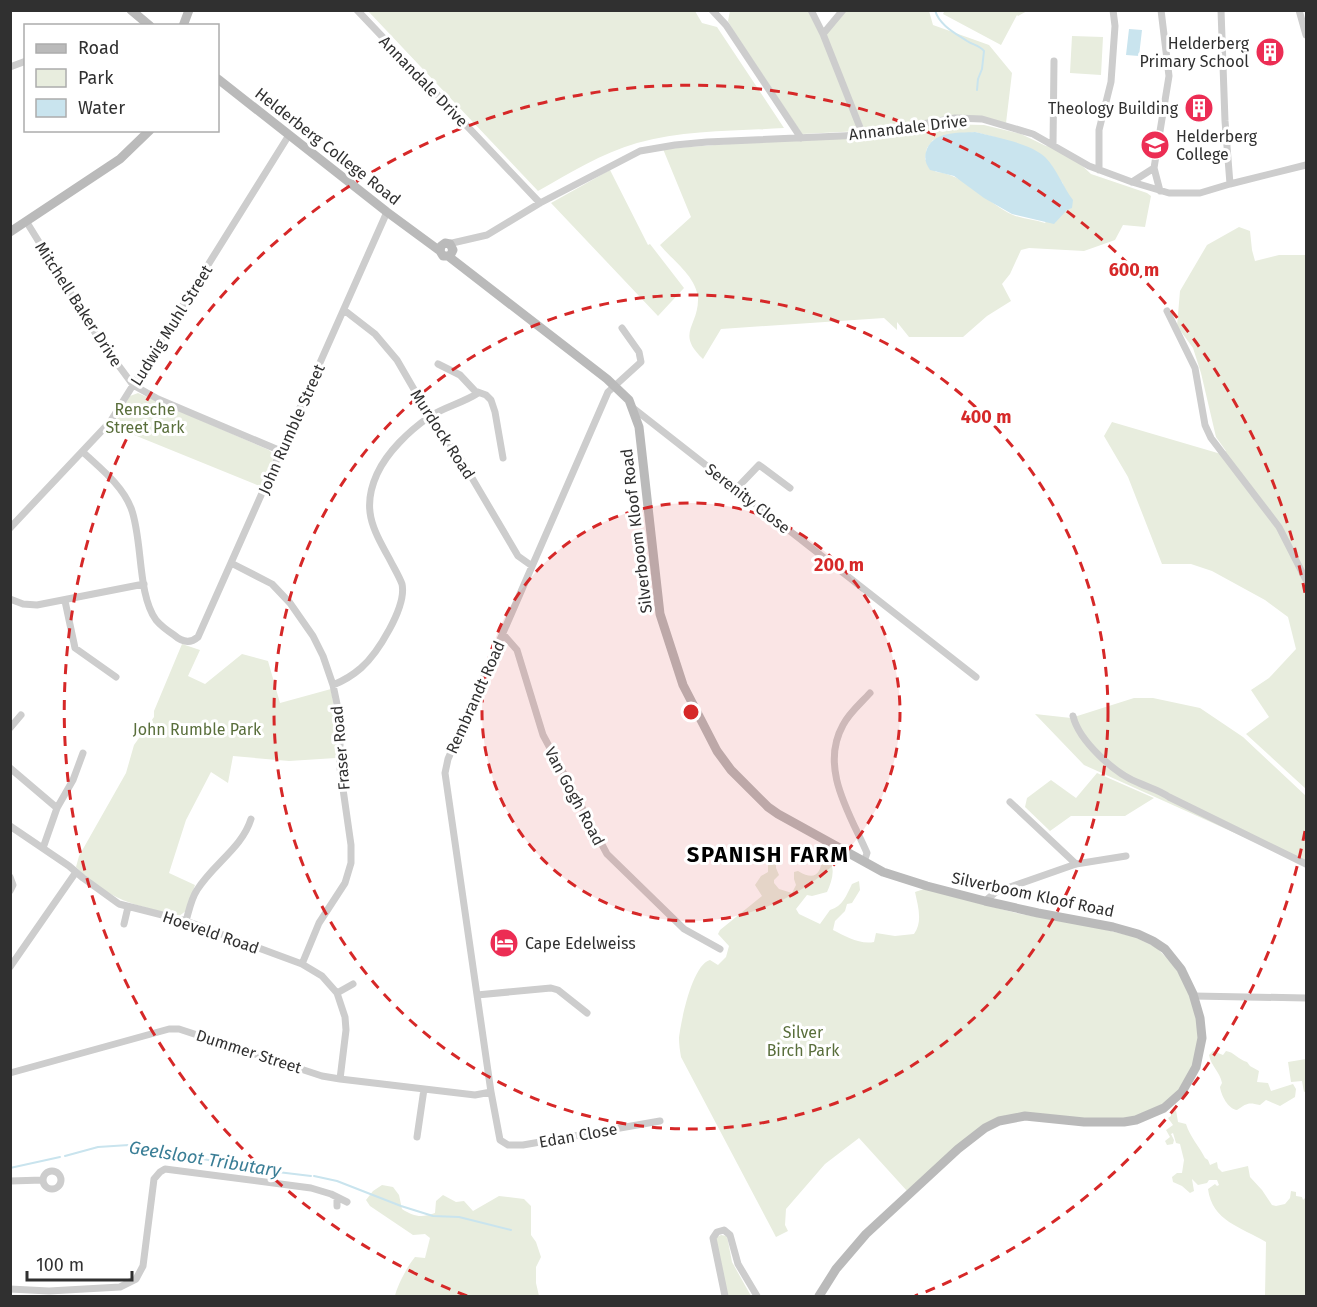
<svg xmlns="http://www.w3.org/2000/svg" width="1317" height="1307" viewBox="0 0 1317 1307" font-family="'Fira Sans',sans-serif">
	<style>
		.green { fill: #e8edde; fill-rule: evenodd }
		.water { fill: #c9e4ee }
		.lines { fill: none; stroke-linecap: round; stroke-linejoin: round }
		.stream { stroke: #c9e4ee; stroke-width: 2 }
		.street { stroke: #cdcdcd; stroke-width: 7 }
		.secondary { stroke: #bababa; stroke-width: 9 }
		.ring { fill: none; stroke: #d62828; stroke-width: 3; stroke-dasharray: 10 8 }
		.labels { text-anchor: middle; stroke-width: 6; stroke-linejoin: round; paint-order: stroke }
		.poi-label { font-size: 16px; fill: #303030; stroke: #fff; text-anchor: end }
		.street-label { font-size: 16px; fill: #303030; stroke: #fff }
		.park-label { font-size: 16px; fill: #596e3b; stroke: #fff }
		.water-label { font-size: 18px; font-style: italic; fill: #3a7e96; stroke: #fff }
		.district-label { font-size: 22px; font-weight: bold; letter-spacing: 1.5px; fill: #000; stroke: #fff }
		.centre { fill: #d62828; stroke: #fff; stroke-width: 3 }
		.ring-label { font-size: 18px; text-anchor: middle; font-weight: bold; fill: #d62828; stroke: #fff; stroke-width: 6; stroke-linejoin: round; paint-order: stroke }
	</style>
	<rect width="100%" height="100%" fill="#fff"/>
	<path class="green" d="M945,10h82v1l-9,5 -1,-1 -16,30 -58,-31z
		M368,11h327l7,12 15,4 67,101c-48,3 -100,2 -147,15 -35,10 -67,30 -99,48z
		M730,11h79l12,23 39,97 -58,3 -69,-104 -5,-9z
		M845,11h84l4,14 56,20 23,28 -6,50 -23,-6 -118,14 -39,-94 2,-8z
		M1072,36l31,1 -2,38 -31,-2z
		M941,124l43,1 37,9 25,12 9,1 20,12 16,15 56,19 4,3 -6,31 -22,-2 -8,15 -31,11 -55,-3 -8,2 -11,24 -8,10 9,17 -24,15 -24,21h-54l-12,-15v8l-13,-12 -163,11 -18,30c-28,-26 -4,-33 -5,-61 -2,-22 -25,-37 -38,-53l31,-28 -28,-68 234,-18 1,2zM975,132l23,6 64,44 4,9 -21,32c-10,-3 -22,-4 -32,-8 -25,-11 -50,-42 -77,-43l-11,-13 2,-11 6,-8z
		M610,170l38,75 2,-1 34,44 -26,28 -107,-113z
		M1239,227l11,4 2,19 3,11 24,-6h27v534l-60,-55 23,-17 -18,-27 18,-12 27,-29 -8,-32 -23,-17 -53,-29 -21,-7h-29l-34,-87 -24,-41 8,-14 109,32 5,-3 -10,-14 -15,-64 -8,-25 -16,-22 3,-35 27,-46z
		M138,393l131,57 4,4v5l-11,28 -150,-61 18,-30z
		M182,644l18,6 -12,26 17,8 37,-30 26,7 12,42 51,-14 5,32v37l-47,3 -56,-5 -5,27 -17,-11 -25,48 -17,53 26,12 -9,26 -7,5c-44,-11 -70,-15 -103,-49l3,-11 47,-83 8,-28 20,-28v-6z
		M1134,698h19l47,10 43,29 63,59v69l-222,-100 -49,-51 36,4z
		M1097,773l57,25 -29,18h-54l-21,15 -25,-24 2,-9 24,-18 25,18z
		M830,853l3,4 -2,6c4,10 0,20 -4,29l-15,4 -5,-1 -11,14 3,5 21,10 10,-14c13,-4 16,-14 22,-26l7,-3 1,9 -8,13 -5,1 -2,7 -10,10 -2,9c12,6 27,15 41,12l2,-9 19,3 19,-2c9,-12 4,-28 1,-42l9,-3 96,25 62,10 53,13 22,11 17,18 16,26 9,40 -3,27 -14,29 -24,20 -26,9 -21,3 -105,-5 -99,76 -48,-53 -34,26 -39,45 -1,16 3,6 -12,6 -95,-180c-1,-6 -2,-12 -2,-19 2,-17 13,-73 31,-78l8,5 8,-8 3,-11 -11,-12 2,-4 42,-34 -7,-11 6,-9 7,-4v-9l4,-3h4v8l3,7 -5,5v3l5,6 13,4 4,-8 -2,-6v-7l4,-1c17,10 22,4 25,-14z
		M1213,1051l10,4 3,-4c8,1 13,9 21,11l3,4 9,5 -2,11 11,1 3,8 22,-7 3,5 -1,8 -15,9 -14,-6 -6,5c-12,-3 -13,-2 -23,5 -9,-1 -16,-15 -17,-23l2,-4c-2,-11 -11,-17 -13,-28z
		M1306,1059v32l-2,1 -2,-11 -11,1 -3,-20z
		M1176,1110l2,12 8,2c4,13 13,22 19,34l3,2 2,5 7,-3 1,6 4,4 26,-6 2,11 12,13 10,15 4,1 9,-2 5,-6 1,-7 5,1v4l6,1 1,3 3,-3v99h-41l1,-54c-25,-15 -54,-21 -58,-53l7,-5 2,2 2,-1 -2,-5h-8l-2,3 -9,2 -6,-6 2,12 -4,2 -8,-7 -9,-4 -1,-5 5,-4h5l2,-13 -4,-16 -4,-1 -3,-10 -2,1 3,6 -1,4 -6,1 -2,-4 5,-4 -4,-7 7,-5 -5,-7 3,-2v-3z
		M382,1185l11,2 6,8 3,14c12,8 20,9 33,4l1,-12 7,-6 13,7 8,-1 9,10 26,-15 25,3 7,7v29l5,7 5,15 -5,10v16l3,13h-67l-1,-1 -76,1c2,-10 13,-31 20,-39l10,1 5,-20 -5,-4 -12,1 -43,-29 -4,-6 7,-9z
		M721,1235l6,1 5,26 19,34h-24l-12,-53 2,-6z"/>
	<path class="water" d="M1129,29l13,1 -3,26 -13,-1z
		M975,132c20,5 55,11 70,25 12,12 18,30 28,43l-1,8 -5,2 -13,14 -42,-10 -28,-16 -30,-22 -24,-6c-4,-6 -6,-11 -4,-18 5,-21 32,-19 49,-20z"/>
	<g class="lines">
		<path class="stream" d="M935,10c4,15 20,23 32,31 6,4 12,4 17,10l-2,18 -4,10 -1,11
			M65,1156l33,-9 31,-2 132,25 50,6
			M10,1168l50,-11
			M314,1176l23,5 64,25 32,10 26,1 52,13"/>
		<path class="street" d="M357,10l183,193
			M712,10l14,15 75,113
			M811,10l12,24 40,101
			M1221,10l4,111 5,63
			M1299,10l7,25
			M823,34l20,-24
			M10,67l16,-6
			M1053,145l1,-84
			M1099,170v-40l12,-48 4,-56 -2,-16
			M1132,182l22,-14
			M1160,191l-6,-23 15,-92 -8,-66
			M26,221l73,118 34,46 25,14 123,52
			M448,244l39,-9 53,-32 100,-52 35,-6 32,-3 156,-7 92,-17 27,1 51,15 56,32 43,16 37,11h31l30,-9 76,-19
			M344,310l31,24 22,26 33,57 32,44 56,95 14,10
			M1167,311l28,57 10,57 6,13 68,89 27,53
			M622,328l17,24 2,10 -33,30 -160,367 -3,14 46,319 9,48 8,5h15l137,-24
			M438,364l22,11 15,16 11,4 5,5 4,12 8,46
			M633,408l343,269
			M83,452c18,17 39,33 48,56 12,31 6,86 25,112 5,6 12,11 18,15 8,7 16,9 24,2l189,-425
			M736,489l23,-24 31,23
			M10,528l100,-106 179,-287
			M231,563l41,21 18,19 23,33 10,20 10,29 4,19 3,19v45l11,77v18l-6,20 -26,40 -17,41
			M10,599l13,5 14,1 107,-21
			M65,601l10,47 41,29
			M503,634l14,16 26,85 64,119 77,75 36,20
			M333,685c10,-4 20,-10 28,-17 16,-14 46,-61 41,-84 -3,-8 -8,-16 -12,-24 -17,-31 -29,-51 -13,-86 10,-22 32,-43 52,-57 15,-10 34,-14 49,-24
			M1073,716c6,25 42,58 66,67 11,5 20,7 30,14l137,67
			M10,728l11,-13
			M10,768l47,40
			M1010,802l66,62
			M10,826l59,40 14,12 36,26 67,17 116,43 20,12 15,17 8,24 1,13 -6,49
			M43,848l14,-40 16,-28 10,-27
			M864,862l3,-9c-17,-39 -48,-85 -24,-128 6,-12 18,-22 27,-32
			M10,877l3,8 -3,6
			M985,901l11,-9 80,-28 50,-8
			M186,921c3,-10 5,-22 11,-31 16,-26 45,-42 54,-71
			M124,924l4,-17
			M10,967l66,-95
			M337,993l16,-9
			M477,995l74,-7 7,2 29,23
			M1194,996l112,2
			M10,1073l159,-44h10l143,47 18,3 135,16 16,-3
			M417,1137l7,-48
			M43 1180a9 9 0 1 1 18 0a9 9 0 1 1-18 0Z
			M10,1181l33,-1
			M337,1206v-9
			M10,1289l39,2 71,-4 16,-8 7,-13 11,-87 6,-7 5,-3 146,19 20,6 16,8
			M725,1296l-12,-58 4,-6 7,-2 6,5 8,29 19,32"/>
		<path class="secondary" d="M131,10l19,16
			M183,26l6,-16
			M218,79l169,133 53,39 3,5h7l3,-6 -3,-6 -5,-1 -4,3 -1,5
			M10,232l110,-73 30,-29
			M448,256l159,123 22,21 10,27 21,187 23,71 34,66 14,19 37,37 10,7 105,58 44,14 58,15 53,12 75,14 25,7 15,7 12,8 16,20 12,25 7,24 2,20 -6,29 -14,25 -18,16 -28,12 -12,2h-40l-59,-6 -26,5 -14,7 -27,21 -92,85 -30,35 -17,27"/>
	</g>
	<circle cx="691" cy="712" r="209" fill="#d62828" fill-opacity=".12"/>
	<g class="ring">
		<circle cx="691" cy="712" r="209"/>
		<circle cx="691" cy="712" r="417"/>
		<path d="M1305 831A626 626 0 0 1 915 1296M467 1296A626 626 0 1 1 1305 593"/>
	</g>
	<defs>
		<g id="building-disc" transform="scale(1.5)"><circle r="9.5" fill="#ec2d54" stroke="#fff"/><path d="M-4-6H4V6H1V3H-1V6H-4ZM-2.5-4.3h1.7v1.8h-1.7ZM.8-4.3h1.7v1.8H.8ZM-2.5-1h1.7V.8h-1.7ZM.8-1h1.7V.8H.8Z" fill="#fff"/></g>
		<g id="university-disc" transform="scale(1.5)"><circle r="9.5" fill="#ec2d54" stroke="#fff"/><path d="M0-5L7-2L0 1L-7-2ZM-4 1L0 2.5L4 1V4Q0 6-4 4Z" fill="#fff"/></g>
		<g id="hotel-disc" transform="scale(1.5)"><circle r="9.5" fill="#ec2d54" stroke="#fff"/><path d="M-6-4.5h1.5V1H6V5H4.5V3h-9V5H-6ZM-4 0a1.8 1.8 0 1 1 3.6 0ZM.5 0V-2.5h3Q6-2.5 6 0Z" fill="#fff"/></g>
	</defs>
	<g fill-rule="evenodd">
		<use href="#building-disc" x="1270" y="52"/>
		<use href="#building-disc" x="1199" y="108"/>
		<use href="#university-disc" x="1155" y="145"/>
		<use href="#hotel-disc" x="504" y="943"/>
	</g>
	<g class="labels">
		<g class="poi-label">
			<text x="1249" y="49">Helderberg<tspan x="1249" dy="18">Primary School</tspan></text>
			<text x="1178" y="114">Theology Building</text>
			<text x="1176" y="142" text-anchor="start">Helderberg<tspan x="1176" dy="18">College</tspan></text>
			<text x="525" y="949" text-anchor="start">Cape Edelweiss</text>
		</g>
		<g class="street-label">
			<text transform="translate(424 81) rotate(46)" y="6">Annandale Drive</text>
			<text transform="translate(908 127) rotate(-7)" y="6">Annandale Drive</text>
			<text transform="translate(328 146) rotate(38)" y="6">Helderberg College Road</text>
			<text transform="translate(79 304) rotate(57)" y="6">Mitchell Baker Drive</text>
			<text transform="translate(171 325) rotate(-58)" y="6">Ludwig Muhl Street</text>
			<text transform="translate(291 429) rotate(-66)" y="6">John Rumble Street</text>
			<text transform="translate(443 434) rotate(57)" y="6">Murdock Road</text>
			<text transform="translate(748 498) rotate(38)" y="6">Serenity Close</text>
			<text transform="translate(636 531) rotate(-97)" y="6">Silverboom Kloof Road</text>
			<text transform="translate(475 697) rotate(-66)" y="6">Rembrandt Road</text>
			<text transform="translate(340 748) rotate(-95)" y="6">Fraser Road</text>
			<text transform="translate(575 796) rotate(62)" y="6">Van Gogh Road</text>
			<text transform="translate(1033 894) rotate(12)" y="6">Silverboom Kloof Road</text>
			<text transform="translate(211 932) rotate(19)" y="6">Hoeveld Road</text>
			<text transform="translate(249 1051) rotate(18)" y="6">Dummer Street</text>
			<text transform="translate(578 1135) rotate(-10)" y="6">Edan Close</text>
		</g>
		<g class="park-label">
			<text x="145" y="415">Rensche<tspan x="145" dy="18">Street Park</tspan></text>
			<text x="197" y="735">John Rumble Park</text>
			<text x="803" y="1038">Silver<tspan x="803" dy="18">Birch Park</tspan></text>
		</g>
		<g class="water-label">
			<text transform="translate(205 1159) rotate(9)" y="6">Geelsloot Tributary</text>
		</g>
		<g class="district-label">
			<text x="768" y="862">SPANISH FARM</text>
		</g>
	</g>
	<circle cx="691" cy="712" r="9" class="centre"/>
	<g class="ring-label">
		<text x="1134" y="276">600 m</text>
		<text x="986" y="423">400 m</text>
		<text x="839" y="571">200 m</text>
	</g>
	<rect width="1317" height="1307" fill="none" stroke="#303030" stroke-width="24"/>
	<rect x="24" y="24" width="195" height="108" fill="#ffffff" stroke="#acacac" stroke-width="1.5"/>
	<rect x="36" y="44" width="30" height="9" fill="#bababa" stroke="#acacac" stroke-width="1.5"/>
	<text x="78" y="54" font-size="18" fill="#303030">Road</text>
	<rect x="36" y="69" width="30" height="18" fill="#e8edde" stroke="#acacac" stroke-width="1.5"/>
	<text x="78" y="84" font-size="18" fill="#303030">Park</text>
	<rect x="36" y="99" width="30" height="18" fill="#c9e4ee" stroke="#acacac" stroke-width="1.5"/>
	<text x="78" y="114" font-size="18" fill="#303030">Water</text>
	<path d="M27 1271v9h105v-9" fill="none" stroke="#303030" stroke-width="3"/>
	<text x="36" y="1271" font-size="18" fill="#303030" stroke="#ffffff" stroke-width="4.5" paint-order="stroke">100 m</text>
</svg>
